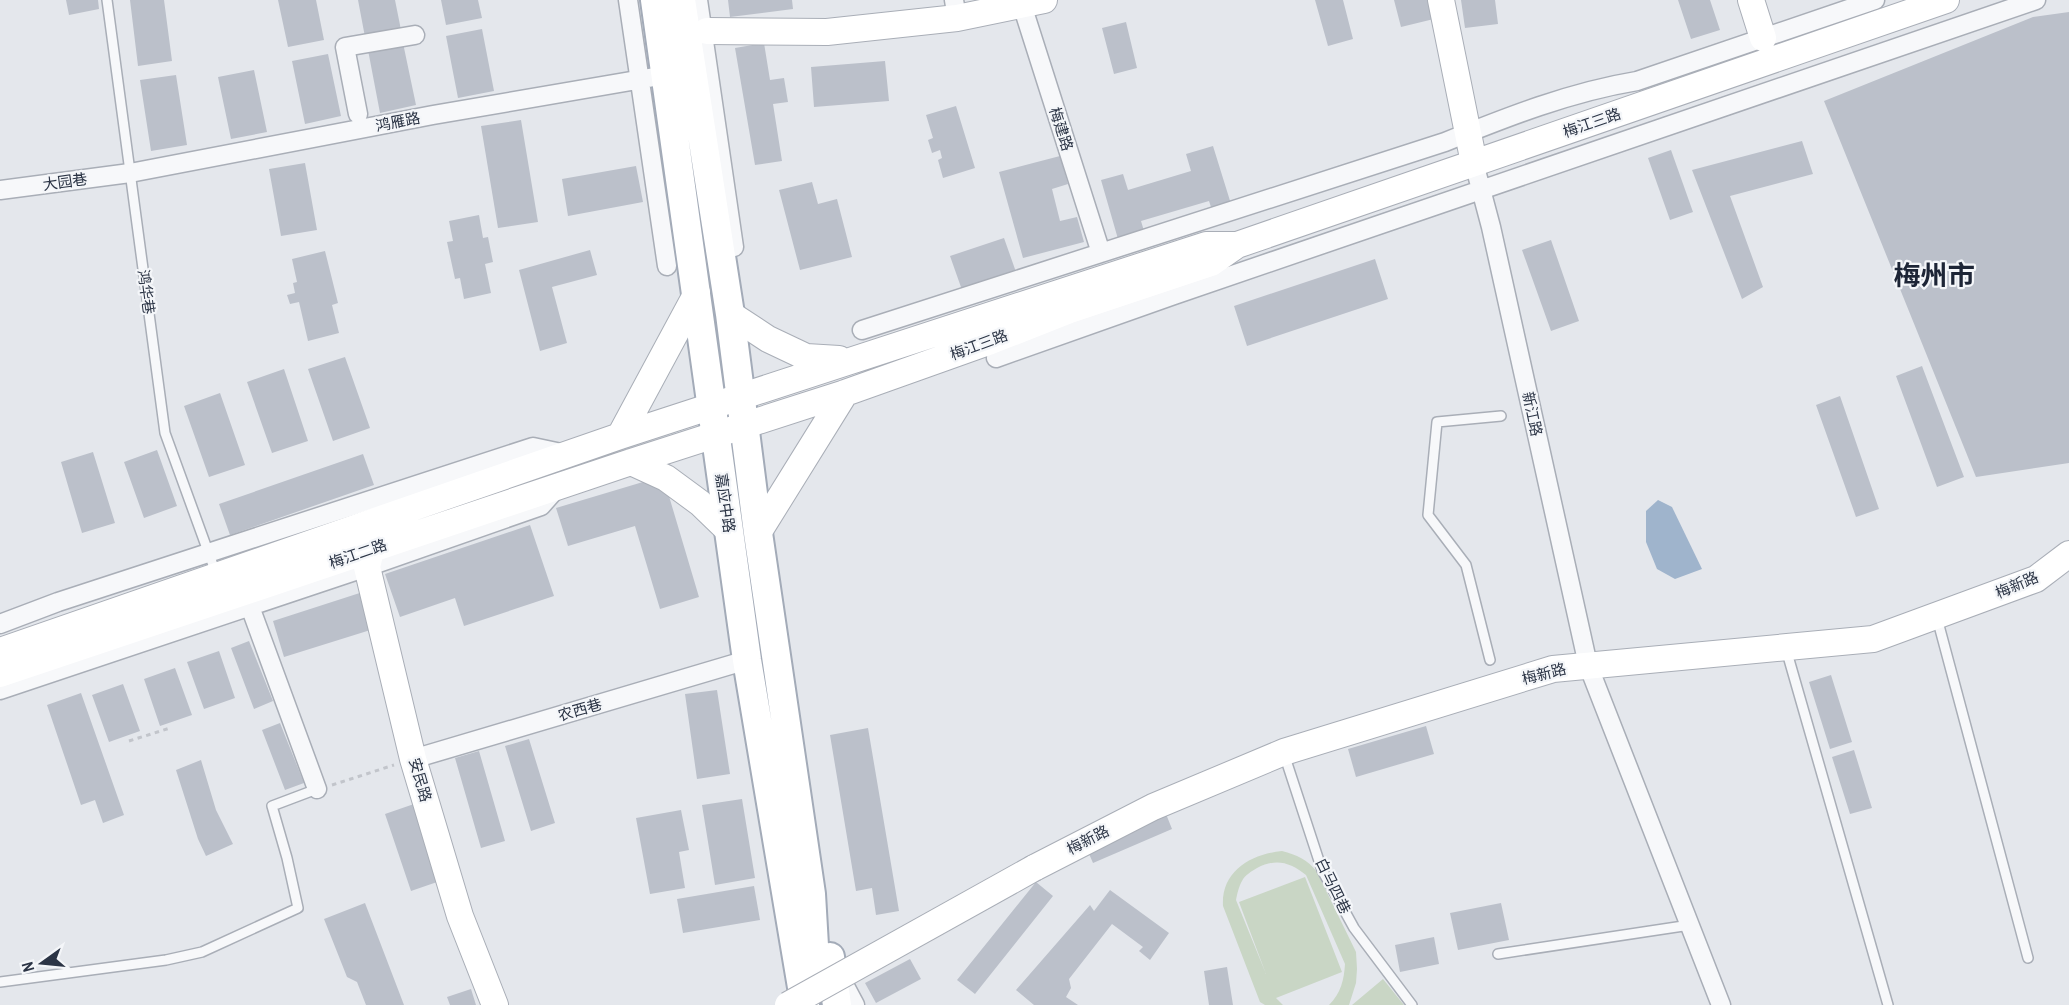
<svg xmlns="http://www.w3.org/2000/svg" width="2069" height="1005" viewBox="0 0 2069 1005" font-family="'Archivo Narrow','Noto Sans SC',sans-serif">
	<style>
		.green { fill: #c9d6c5 }
		.water { fill: #9fb4cc }
		.building { fill: #bbc0ca }
		.lines { fill: none; stroke-linecap: round; stroke-linejoin: round }
		.lane-casing { stroke: #a9aeb7; stroke-width: 12 }
		.street-casing { stroke: #a9aeb7; stroke-width: 21 }
		.secondary-casing { stroke: #a9aeb7; stroke-width: 28 }
		.primary-casing { stroke: #a3abb8; stroke-width: 32 }
		.path { stroke: #c2c5cb; stroke-width: 3; stroke-dasharray: 4.5 4.5; stroke-linecap: butt }
		.lane { stroke: #f7f8fa; stroke-width: 9 }
		.street { stroke: #f7f8fa; stroke-width: 18 }
		.secondary { stroke: #fff; stroke-width: 26 }
		.primary { stroke: #fff; stroke-width: 28 }
		.secondary-bridge-casing { stroke: #a9aeb7; stroke-width: 28; stroke-linecap: butt }
		.secondary-bridge { stroke: #fff; stroke-width: 26 }
		.labels { text-anchor: middle; stroke-width: 4.5; stroke-linejoin: round; paint-order: stroke }
		.street-label { font-size: 15px; fill: #2b3445; stroke: #f4f6f9 }
		.town-label { font-size: 27px; font-weight: bold; fill: #1d2536; stroke: #f4f6f9 }
	</style>
	<rect width="100%" height="100%" fill="#e4e7ec"/>
	<path class="green" d="M1282,851c15,4 25,8 35,21l39,80 1,17 -1,14 -7,22h-20c12,-12 15,-25 16,-41l-39,-89c-16,-13 -30,-17 -49,-7 -5,3 -12,7 -15,13 -3,5 -5,13 -6,19l30,74 -27,-72 66,-25 37,95 -66,26 7,7h-18l-5,-3 -37,-96c-2,-35 28,-52 59,-55z
		M1383,979l21,26h-52z"/>
	<path class="water" d="M1658,500l14,7 30,62 -27,10 -18,-10 -11,-27v-31z"/>
	<path class="building" d="M66,0h32l1,9 -30,6z
		M130,0h34l8,61 -34,5z
		M278,0h38l8,40 -36,7z
		M358,0h37l6,30 -36,7z
		M441,0h37l4,18 -36,7z
		M728,0h64l1,9 -63,8z
		M1315,0h28l10,39 -25,7z
		M1394,0h44l4,17 -41,10z
		M1461,0h34l3,24 -33,4z
		M1678,0h32l10,30 -29,9z
		M2069,12v451l-93,14 -152,-376 209,-84z
		M1126,22l11,46 -23,6 -12,-46z
		M482,29l12,62 -36,7 -12,-62z
		M403,43l13,62 -36,8 -12,-63z
		M764,43l6,37 14,-2 4,24 -15,2 9,57 -27,4 -20,-117z
		M328,54l13,62 -36,8 -13,-63z
		M885,61l4,40 -75,6 -3,-40z
		M254,70l13,62 -36,7 -13,-62z
		M176,75l11,70 -36,6 -11,-71z
		M956,106l19,62 -32,10 -5,-18 4,-2 -2,-8 -8,3 -4,-13 5,-2 -7,-23z
		M521,120l17,102 -40,6 -17,-102z
		M1802,141l11,33 -83,22 33,91 -21,12 -50,-129z
		M1213,146l18,58 -19,6 -3,-9 -68,20 3,10 -26,8 -17,-59 22,-6 5,16 63,-19 -5,-17z
		M1671,150l22,62 -23,8 -22,-62z
		M1060,156l8,28 -16,5 8,32 17,-4 7,25 -61,16 -24,-86z
		M305,163l12,67 -36,6 -12,-67z
		M636,166l7,36 -75,14 -6,-37z
		M812,182l6,22 19,-5 15,58 -52,13 -21,-80z
		M479,215l4,23 5,-1 5,25 -8,2 6,29 -27,6 -4,-21 -5,1 -8,-37 6,-1 -4,-20z
		M1004,238l12,34 -54,18 -12,-34z
		M1551,240l28,81 -28,10 -29,-81z
		M590,250l7,25 -45,12 15,56 -27,8 -21,-81z
		M325,251l13,52 -6,2 7,28 -31,8 -9,-39 -9,2 -3,-9 8,-2 -2,-10 4,-1 -5,-23z
		M1375,259l13,40 -141,47 -13,-40z
		M345,357l25,71 -37,13 -25,-72z
		M1922,366l42,111 -27,10 -41,-111z
		M284,369l24,72 -36,12 -25,-71z
		M220,393l25,72 -36,12 -25,-71z
		M1840,396l39,113 -23,8 -40,-112z
		M157,450l20,56 -33,12 -20,-56z
		M93,452l22,71 -33,10 -21,-71z
		M363,454l11,31 -144,50 -11,-31z
		M663,476l36,121 -39,12 -25,-83 -67,20 -12,-38z
		M530,525l24,71 -90,30 -9,-28 -55,19 -15,-43z
		M369,590l11,37 -96,30 -11,-36z
		M249,641l24,60 -19,8 -23,-61z
		M219,651l16,47 -31,11 -17,-47z
		M175,668l17,47 -32,11 -16,-47z
		M1831,675l21,67 -22,7 -21,-67z
		M123,684l17,47 -31,11 -17,-47z
		M717,690l13,84 -33,5 -12,-85z
		M81,693l43,122 -21,8 -8,-23 -14,5 -34,-100z
		M280,723l24,60 -19,7 -23,-60z
		M1426,726l8,28 -78,23 -8,-28z
		M868,728l31,183 -23,4 -4,-27 -16,3 -26,-156z
		M529,739l26,84 -24,8 -26,-85z
		M1854,750l18,58 -22,6 -18,-57z
		M479,751l26,90 -24,7 -26,-90z
		M201,760l15,50 17,34 -27,12 -8,-17 -22,-69z
		M742,799l13,79 -40,7 -13,-80z
		M1160,799l12,30 -79,34 -13,-30z
		M414,804l26,77 -29,10 -26,-77z
		M681,810l8,40 -10,2 6,36 -35,6 -14,-76z
		M1036,882l17,14 -78,98 -18,-14z
		M754,886l6,34 -77,13 -6,-34z
		M1110,890l59,43 -19,27 -11,-9 4,-4 -31,-23 -43,55 2,9 -5,9 12,8h-44l-18,-15 74,-85 4,6z
		M365,903l39,102h-38l-9,-23 -10,-5 -23,-58z
		M1501,903l8,37 -51,10 -8,-37z
		M1434,937l5,27 -39,8 -5,-27z
		M910,959l11,20 -45,24 -11,-20z
		M1227,967l6,38h-24l-5,-34z
		M471,989l5,16h-26l-3,-8z"/>
	<g class="lines">
		<g class="lane-casing">
			<path id="lane" d="M107,0l58,433 52,143
				M1937,618l91,340
				M1786,649l102,356
				M1490,660l-24,-95 -38,-50 9,-93 64,-6
				M1284,754l38,116 32,58 58,77
				M1498,954l192,-29
				M0,982l166,-22 36,-8 96,-44 -11,-50 -15,-52 45,-17"/>
		</g>
		<g class="street-casing">
			<path id="street" d="M628,0l39,266
				M698,0l36,247
				M954,0l3,18
				M1022,5l79,248
				M358,114l-13,-67 70,-12
				M1474,163l17,64 97,438 133,340
				M0,190l130,-17 303,-58 233,-40
				M862,330l583,-188c62,-25 125,-50 192,-61l238,-81
				M996,358l178,-63 862,-295
				M252,612l65,177
				M0,624l58,-22 475,-155 33,7
				M0,690l367,-123 174,-61 16,-18
				M413,759l334,-99
				M839,975l16,30"/>
		</g>
		<g class="secondary-casing">
			<path id="secondary" d="M1441,0l33,163
				M1751,0l12,38
				M707,31l120,1 130,-14 87,-18
				M730,314l38,25 38,18 33,2
				M620,436l77,-143
				M631,462l35,16 34,25 29,28
				M758,533l87,-140
				M371,550l-4,17 46,192 47,157 35,89
				M0,651l620,-215 586,-191h31
				M0,674l631,-212 214,-69 146,-52 79,-31 141,-47 26,-18 709,-245
				M1034,868l119,-61 131,-55 269,-83 320,-30 163,-60 33,-25"/>
		</g>
		<g class="primary-casing">
			<path id="primary" d="M655,0l92,660 58,345
				M681,0l49,314 28,219 53,361 4,69
				M830,957l7,48"/>
		</g>
		<path class="path" d="M129,741l41,-13
			M332,785l62,-20"/>
		<use href="#lane" class="lane"/>
		<use href="#street" class="street"/>
		<use href="#secondary" class="secondary"/>
		<use href="#primary" class="primary"/>
		<g class="secondary-bridge-casing">
			<path id="secondary-bridge" d="M788,1005l246,-137"/>
		</g>
		<use href="#secondary-bridge" class="secondary-bridge"/>
	</g>
	<g class="labels">
		<g class="street-label">
			<text transform="translate(398 122) rotate(-11)" y="5">鸿雁路</text>
			<text transform="translate(1592 123) rotate(-19)" y="5">梅江三路</text>
			<text transform="translate(1061 129) rotate(72)" y="5">梅建路</text>
			<text transform="translate(65 182) rotate(-8)" y="5">大园巷</text>
			<text transform="translate(146 292) rotate(82)" y="5">鸿华巷</text>
			<text transform="translate(979 345) rotate(-20)" y="5">梅江三路</text>
			<text transform="translate(1532 414) rotate(78)" y="5">新江路</text>
			<text transform="translate(725 503) rotate(82)" y="5">嘉应中路</text>
			<text transform="translate(358 554) rotate(-19)" y="5">梅江二路</text>
			<text transform="translate(2017 585) rotate(-23)" y="5">梅新路</text>
			<text transform="translate(1544 674) rotate(-14)" y="5">梅新路</text>
			<text transform="translate(580 710) rotate(-16)" y="5">农西巷</text>
			<text transform="translate(420 780) rotate(74)" y="5">安民路</text>
			<text transform="translate(1088 840) rotate(-27)" y="5">梅新路</text>
			<text transform="translate(1333 886) rotate(64)" y="5">白马四巷</text>
		</g>
		<g class="town-label">
			<text x="1934" y="285">梅州市</text>
		</g>
	</g>
	<g transform="translate(42 963) rotate(255)" stroke="#f4f6f9" stroke-width="4.5" paint-order="stroke">
	<path d="M0-4.5L10 22L0 15L-10 22Z" fill="#2b3445"/>
	<text y="-9" font-size="16" font-weight="bold" text-anchor="middle" fill="#2b3445">N</text>
	</g>
</svg>
